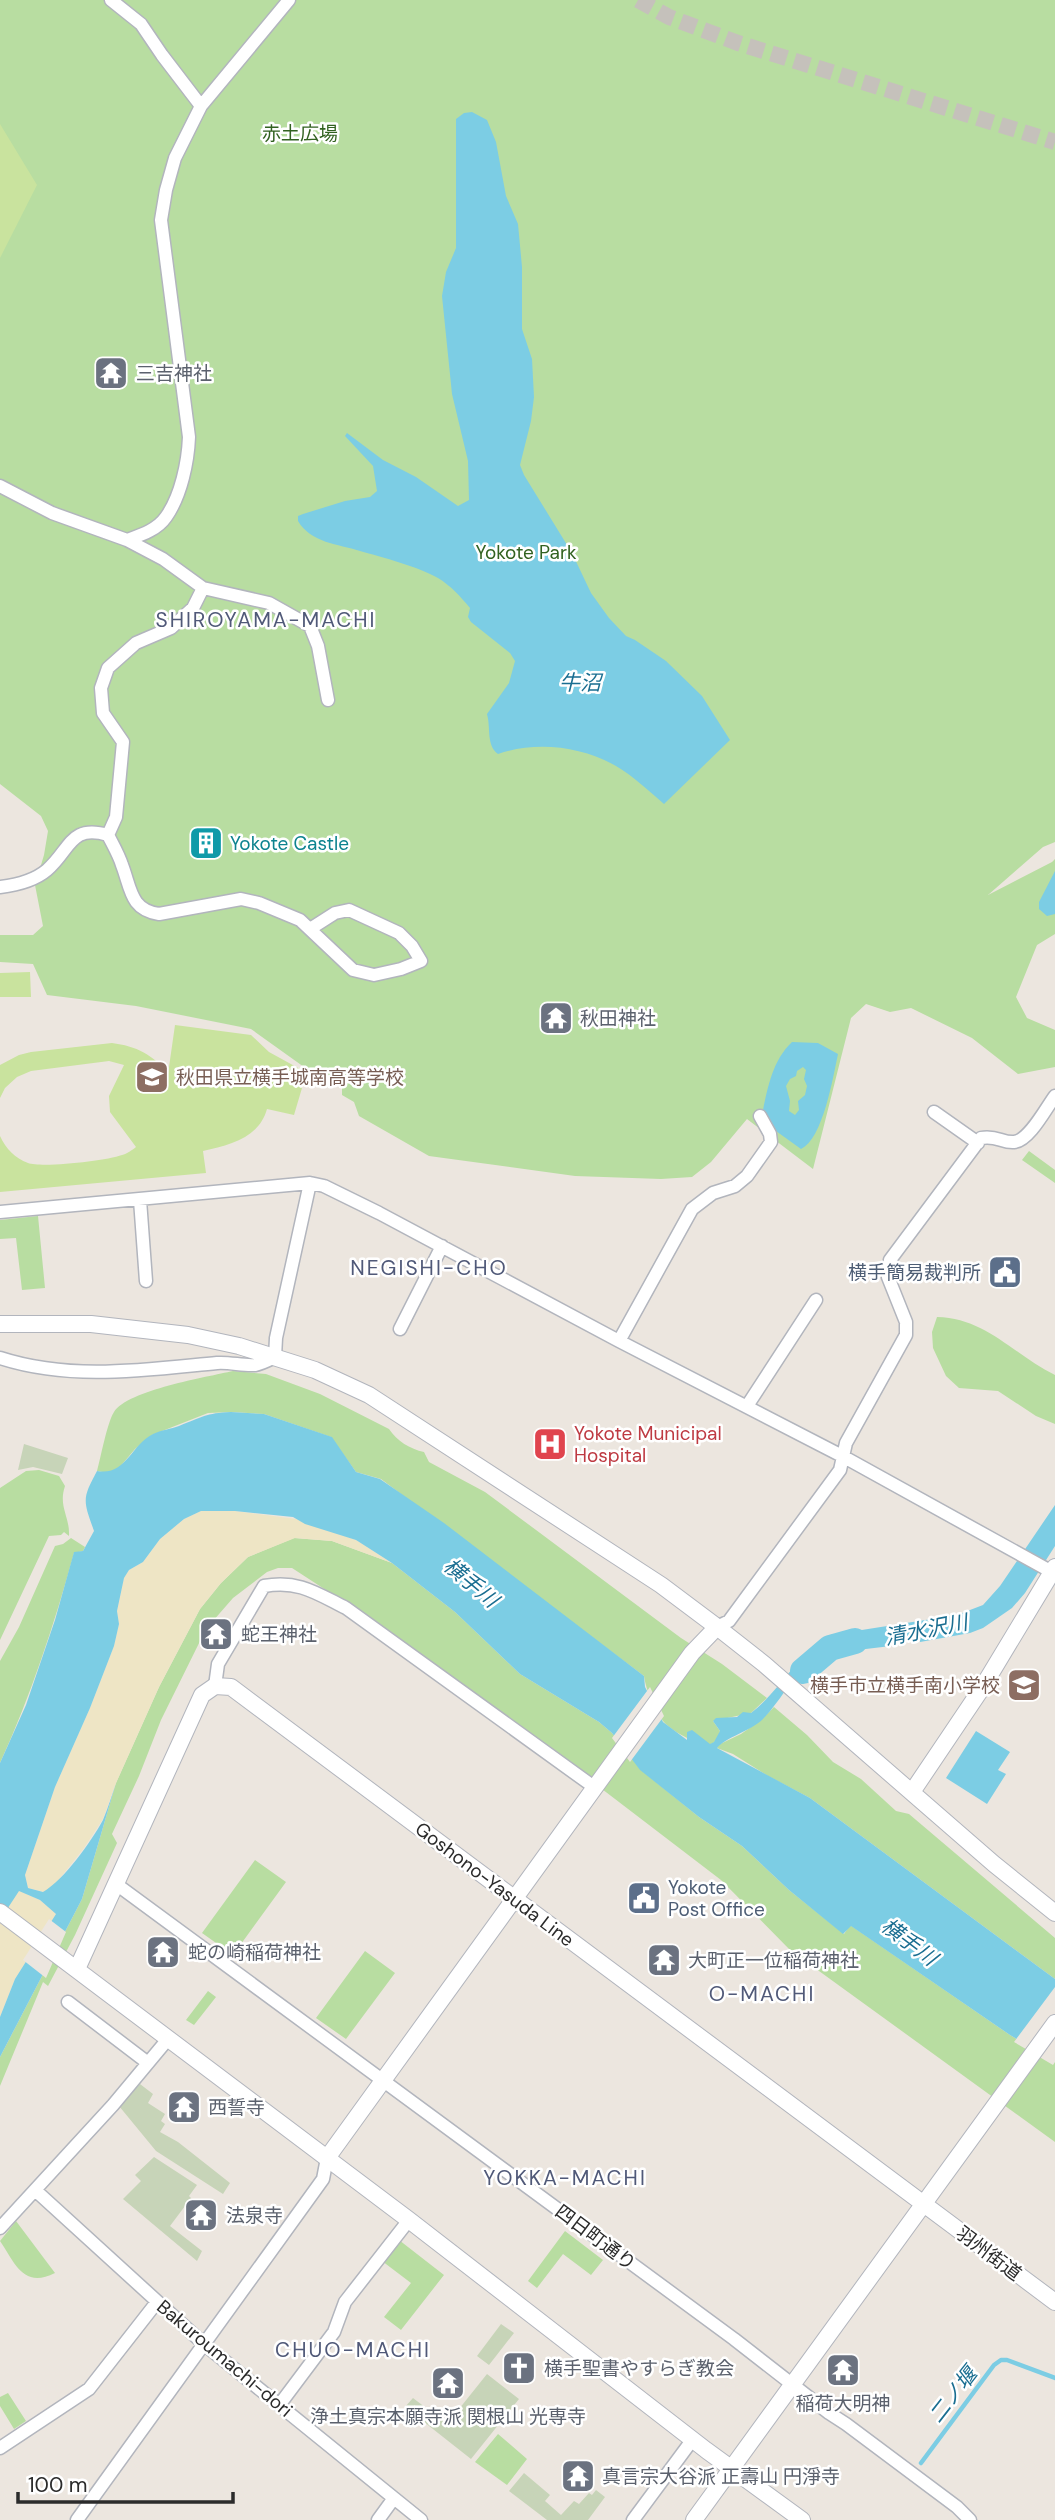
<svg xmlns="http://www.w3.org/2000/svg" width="1055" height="2520" viewBox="0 0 1055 2520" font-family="'DM Sans','Noto Sans JP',sans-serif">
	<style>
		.green { fill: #b8dda1 }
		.sand { fill: #eee5c5 }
		.cemetery { fill: #c7d4b8 }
		.pitch { fill: #c9e39e }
		.water { fill: #7ccde4; fill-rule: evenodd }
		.pier { fill: #ece6df }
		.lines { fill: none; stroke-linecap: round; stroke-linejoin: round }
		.stream { stroke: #7ccde4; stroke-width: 4.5 }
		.river { stroke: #7ccde4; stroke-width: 26 }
		.secondary-tunnel { stroke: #c5c1bb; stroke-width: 16; stroke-dasharray: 16 8; stroke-linecap: butt }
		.street-casing { stroke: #b2b5bd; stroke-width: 15 }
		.secondary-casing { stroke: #b2b5bd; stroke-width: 18 }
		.street { stroke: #fff; stroke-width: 12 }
		.secondary { stroke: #fff; stroke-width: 16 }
		.labels { text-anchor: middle; stroke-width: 5; stroke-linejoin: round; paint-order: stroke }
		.park-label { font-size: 19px; fill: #326221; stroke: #fff }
		.worship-label { font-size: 19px; fill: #5b616d; stroke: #fff; text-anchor: start }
		.culture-label { font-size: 19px; fill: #0d838f; stroke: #fff; text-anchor: start }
		.education-label { font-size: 19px; fill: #785e54; stroke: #fff; text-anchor: start }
		.service-label { font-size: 19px; fill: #4e5e75; stroke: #fff; text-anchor: end }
		.health-label { font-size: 19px; fill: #be3a42; stroke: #fff; text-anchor: start }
		.street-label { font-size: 19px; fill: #2b2b2b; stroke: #fff }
		.neighbourhood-label { font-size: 21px; letter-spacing: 2px; fill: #505978; stroke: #fff }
		.water-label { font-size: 21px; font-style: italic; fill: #1a6e91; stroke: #fff }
	</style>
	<rect width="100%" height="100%" fill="#ece6df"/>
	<path class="green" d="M0,0h1055v842l-12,5 -55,48 64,-33 3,-3v75l-18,11 -21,52 11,21 28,12v37l-37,7 -46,-36 -61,-30 -21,4 -24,-8 -15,14 -38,151 -66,-50 -36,43 -19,15 -31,2 -86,-3 -146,-20 -70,-40 -5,-14 -12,-7v-10l-31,-13 -60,-43 -115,-23 -89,-11 -14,-31 -33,-2v-27h33l10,-9 -8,-41 9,-30 4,-24 -7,-15 -41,-32z
		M1029,1151l26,19v13l-33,-23z
		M38,1216l7,72 -23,2 -6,-52 -16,1v-19z
		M937,1317c49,1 77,38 118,58v49l-19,-8 -38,-25 -39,-3 -13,-12 -13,-28 -1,-16z
		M233,1371l33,3 54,20 69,35c8,12 21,20 35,23l5,10 56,30 196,146 41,26 45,34 -16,15 -38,8 7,10c-1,4 -4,12 -9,13 -13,2 -40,-13 -48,-23 -9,-12 -17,-31 -19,-45l-263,-197 -25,-7 -25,-35 -67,-23 -32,-2 -24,1 -56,22 -17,14 -16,19 -11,5 -11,-2c4,-14 10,-48 17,-59 14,-22 93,-35 119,-41z
		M39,1470l20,6 6,10c-7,21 5,30 4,50l-5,-4 -3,3 -12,1 -49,104v-152l26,-17z
		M71,1538l14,9 -2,4 -9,2c-20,72 -43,142 -74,210v-102l19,-34 36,-81 8,-2z
		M294,1538l38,3 60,22 63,49 65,62 79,48 13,11 29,37 58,47 43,29 47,44 55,44 6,-9 160,110 45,27v80l-265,-192 -69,-70 -140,-107 -229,-166 -60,-39h-14l-11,4 -34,26 -27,31 -45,91 -22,56 -27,58 5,9 -42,92 -27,51 -5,-4 -43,104v-29l82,-158 34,-116 43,-96 41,-78 21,-26 27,-26z
		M774,1707l33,28 26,27 28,17 35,32 13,3 146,124v41l-245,-181 -42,-22 -35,-22 -16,-6 1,-3 23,-11 20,-14z
		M255,1860l31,22 -53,73 -31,-22z
		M365,1951l30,22 -49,66 -30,-21z
		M208,1991l8,6 -22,28 -8,-5z
		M16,2221l39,52c-32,16 -40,-10 -55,-32z
		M565,2231l38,29 -12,15 -28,-21 -26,34 -9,-7z
		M399,2240l45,35 -43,55 -17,-13 27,-34 -29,-22z
		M8,2393l18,28 -12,8 -14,-23v-9z
		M498,2434l29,25 -20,26 -32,-23z"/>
	<path class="sand" d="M201,1511h34l61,8 60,21 36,23 -60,-22 -37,-3 -47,19 -27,26 -21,26 -41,78 -43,96 -13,36 -19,29 -31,39 -9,5 -16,-4 -3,-13 30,-88 35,-79 24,-62 5,-22 -2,-13 7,-33 5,-8 14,-8 17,-23 24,-20z
		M18,1890l22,10 16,14 -41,65 -15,38v-97z"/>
	<path class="cemetery" d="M24,1444l44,14 -6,16 -29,-7 -15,3z
		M140,2084l13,10 -5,9 17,11 -4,7 4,3 -5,8 18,10 52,41 -7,11 -67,-43 -37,-45z
		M154,2157l43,28 -8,11 2,2 -21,28 32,25 -5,10 -74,-62 18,-18 -6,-6z
		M501,2324l13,9 -25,32 -12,-9z
		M487,2374l32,25 -48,60 -66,-52 8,-9 34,26z
		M524,2473l26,22 -5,6 16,14 13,-14 5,3 10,-11 3,2 4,-5 9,7 -17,23h-41l-38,-29z"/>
	<path class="pitch" d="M0,124l37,61 -37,73z
		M30,972l1,25h-31v-24z
		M175,1025l76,10 18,17 31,17 2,19 -8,27 -27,-6c-8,29 -37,36 -64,42l3,22 -206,19v-56c6,13 15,22 28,27 14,5 78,-2 94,-8 5,-1 10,-5 14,-8l-26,-35 -1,-16 15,-31 -15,-4 -78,10 -14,6 -12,11 -5,10v-33l19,-10 12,-3 81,-9c24,3 42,12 56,31z"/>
	<path class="water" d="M472,112l15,8 9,22 10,54 12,28 4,43v62l10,30 2,38 -3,24 -11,44 4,10 48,78 19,40 18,25 17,18 9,4 31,21 36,35 28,44 -66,64c-15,-13 -31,-28 -48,-38 -35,-20 -80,-25 -118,-12 -12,-9 -7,-26 -11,-40l22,-31 6,-22 -5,-8 -39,-31 -3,-5 2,-9c-10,-12 -19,-22 -32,-30 -19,-11 -56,-21 -78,-27 -22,-7 -49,-8 -62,-30v-5l5,-2 42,-13 25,-4 7,-6 -4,-25 -28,-30 2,-3 36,27 33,17 42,29 11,-6 -1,-39 -16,-67 -10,-98 4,-24 10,-24v-129l8,-6z
		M1055,871v43l-8,2 -8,-7v-7z
		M792,1042l26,1 20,11c-5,23 -15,85 -37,95l-25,-18 -13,-21c5,-24 10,-50 29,-68zM803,1067l3,3 -2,9 3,7 -2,9 -7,6 1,9 -4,5 -6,-4 1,-10 -4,-15 4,-7 6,-3 1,-5z
		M231,1412l33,2 68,23 24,35 24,7 64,44 200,153 1,11 18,35 24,18v-8l5,-2 18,14 4,-2 6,-11 -7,-10 3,-3 21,-1 6,-5 8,1c30,-23 45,-58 79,-78l127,-20 26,-10 17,-19 55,-81v41l-30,47 -13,15 -29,20 -13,5 -50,9 -1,-3 -28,4v3l-59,7 -8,3 -5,-5c-20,14 -37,49 -56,68 -12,12 -39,19 -46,29l93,50 245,181v83l-45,-27 -159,-109 -8,8 -54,-44 -47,-44 -43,-29 -59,-47 -28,-37 -13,-11 -79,-48 -65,-62 -63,-49 -36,-23 -51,-16 -12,-7 -58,-6h-34l-17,8 -24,20 -17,23 -14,8 -5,8 -7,33 2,13 -5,22 -24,62 -35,79 -30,88 3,13 15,4c21,-12 48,-50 60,-72 5,-12 9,-25 13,-37l-34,116 -82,158v-40l15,-38 41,-65 -16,-14 -21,-9 -19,29v-157l26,-58 29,-85 19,-68 9,-1 11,-20c-11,-31 -12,-32 3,-60 29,5 33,-25 56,-37 8,-4 18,-5 26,-8 23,-9 27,-13 52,-14z
		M976,1731l34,21 -12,18 8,4 -19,30 -41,-26z"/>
	<path class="pier" d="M650,1687l14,29 -34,46 -18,-24z
		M49,1919l17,13 -20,46 -23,-18z
		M1055,1987v75l-2,3 -39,-23z"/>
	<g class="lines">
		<path class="stream" d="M921,2463l73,-98 7,-5h6l48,18"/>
		<path class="river" d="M803,1671l27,-23 25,-7"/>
		<path class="secondary-tunnel" d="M638,0l31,17 69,26 317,99"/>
		<g class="street-casing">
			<path id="street" d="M111,0l30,24 21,31 39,51
				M0,486l52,27 75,27 36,19 40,29 66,15 41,23 8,20 10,54
				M127,540c14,-5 30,-10 39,-23 15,-21 22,-55 23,-80l-28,-217 5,-30 9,-32 26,-52 88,-106
				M203,588l-10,20 -22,20 -35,15 -28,25 -7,20 2,25 20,29 -7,75 -8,18c5,10 11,20 14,30 9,23 8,45 37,49l82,-15 18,4 41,17 53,50 21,5 27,-6 20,-8 -9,-15 -13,-13 -50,-23 -14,3 -25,16
				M0,887c17,-2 34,-6 47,-17 24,-21 23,-46 61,-35
				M934,1112l44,31
				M140,1200l6,81
				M0,1212l310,-29 14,3 55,27 240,128 225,116 208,115
				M400,1329l42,-83
				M619,1341l73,-132 21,-16 22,-7 12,-10 24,-34 -1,-8 -10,-18
				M0,1358c71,23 144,12 217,5 13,-1 26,3 38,2 6,-1 14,-5 20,-8l1,-19 34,-155
				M747,1406l69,-106
				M717,1627l12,-6 111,-151 6,-27 60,-108v-13l-18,-45 2,-17 91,-122c16,-3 21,5 33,4 15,-1 32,-34 41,-46
				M215,1686l3,-22 46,-78c35,-6 52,7 82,22l248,179
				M116,1884l618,455 95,74 17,11 111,83 13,13
				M68,2002l80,61
				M35,2190l170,155 216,175
				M0,2228l113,-123 55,-66
				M280,2404l54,-72 11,-30 64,-82
				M0,2448l89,-59 68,-87
				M77,2520l246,-341 4,-21
				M378,2520l16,-22
				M633,2520l60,-81"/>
		</g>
		<g class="secondary-casing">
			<path id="secondary" d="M0,1324h91l97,11 51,11 76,24 54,25 292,190 56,42 47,37 230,200 61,49
				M912,1792l70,-104 73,-121
				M0,1912l409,308 297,230 96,70
				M77,1969l125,-274 13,-9 16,1 824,615
				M327,2158l365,-505 25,-26
				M694,2520l361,-497"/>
		</g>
		<use href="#street" class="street"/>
		<use href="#secondary" class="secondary"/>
	</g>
	<defs>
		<g id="temple-square" transform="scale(1.75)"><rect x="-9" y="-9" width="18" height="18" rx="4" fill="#6b7280" stroke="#fff"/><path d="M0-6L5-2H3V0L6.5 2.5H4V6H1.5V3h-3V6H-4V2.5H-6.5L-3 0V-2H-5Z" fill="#fff"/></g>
		<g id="building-square" transform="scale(1.75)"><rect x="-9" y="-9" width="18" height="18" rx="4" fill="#0f9aa8" stroke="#fff"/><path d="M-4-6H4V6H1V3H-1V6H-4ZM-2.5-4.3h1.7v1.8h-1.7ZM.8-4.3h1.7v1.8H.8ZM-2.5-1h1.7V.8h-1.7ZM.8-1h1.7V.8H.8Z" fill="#fff"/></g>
		<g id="school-square" transform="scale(1.75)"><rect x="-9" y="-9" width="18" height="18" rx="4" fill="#8d6e63" stroke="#fff"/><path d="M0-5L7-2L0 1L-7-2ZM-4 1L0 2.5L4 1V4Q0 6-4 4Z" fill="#fff"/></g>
		<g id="civic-square" transform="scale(1.75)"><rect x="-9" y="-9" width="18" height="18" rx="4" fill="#5c6f8a" stroke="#fff"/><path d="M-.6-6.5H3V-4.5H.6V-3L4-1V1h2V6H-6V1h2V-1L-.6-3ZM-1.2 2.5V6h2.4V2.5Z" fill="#fff"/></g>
		<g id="hospital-square" transform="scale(1.75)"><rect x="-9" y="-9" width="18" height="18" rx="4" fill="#e0444e" stroke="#fff"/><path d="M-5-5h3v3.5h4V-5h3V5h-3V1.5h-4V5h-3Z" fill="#fff"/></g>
		<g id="church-square" transform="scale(1.75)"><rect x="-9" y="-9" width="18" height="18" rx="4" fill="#6b7280" stroke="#fff"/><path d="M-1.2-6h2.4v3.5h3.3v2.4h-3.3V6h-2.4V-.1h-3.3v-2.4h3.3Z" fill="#fff"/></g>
	</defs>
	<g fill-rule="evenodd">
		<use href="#temple-square" x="111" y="373"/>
		<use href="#building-square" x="206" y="843"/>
		<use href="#temple-square" x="556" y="1018"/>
		<use href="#school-square" x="152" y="1077"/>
		<use href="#civic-square" x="1005" y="1272"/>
		<use href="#hospital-square" x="550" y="1444"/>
		<use href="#temple-square" x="216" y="1634"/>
		<use href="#school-square" x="1024" y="1685"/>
		<use href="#civic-square" x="644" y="1898"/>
		<use href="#temple-square" x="163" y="1952"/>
		<use href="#temple-square" x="664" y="1960"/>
		<use href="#temple-square" x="184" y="2107"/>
		<use href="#temple-square" x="201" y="2215"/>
		<use href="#church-square" x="519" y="2368"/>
		<use href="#temple-square" x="843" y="2370"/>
		<use href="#temple-square" x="448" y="2383"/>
		<use href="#temple-square" x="578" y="2476"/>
	</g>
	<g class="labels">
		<g class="park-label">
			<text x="300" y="140">赤土広場</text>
			<text x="526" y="559">Yokote Park</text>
		</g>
		<g class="worship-label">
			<text x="136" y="380">三吉神社</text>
			<text x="580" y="1025">秋田神社</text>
			<text x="241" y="1641">蛇王神社</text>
			<text x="188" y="1959">蛇の崎稲荷神社</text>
			<text x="688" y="1967">大町正一位稲荷神社</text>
			<text x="208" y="2114">西誓寺</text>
			<text x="226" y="2222">法泉寺</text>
			<text x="544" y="2375">横手聖書やすらぎ教会</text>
			<text x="843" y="2410" text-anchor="middle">稲荷大明神</text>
			<text x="448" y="2423" text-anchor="middle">浄土真宗本願寺派 関根山 光専寺</text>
			<text x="602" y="2483">真言宗大谷派 正壽山 円淨寺</text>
		</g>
		<g class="culture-label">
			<text x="230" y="850">Yokote Castle</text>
		</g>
		<g class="education-label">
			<text x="176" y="1084">秋田県立横手城南高等学校</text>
			<text x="1000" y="1692" text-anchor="end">横手市立横手南小学校</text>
		</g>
		<g class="service-label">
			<text x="981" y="1279">横手簡易裁判所</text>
			<text x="668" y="1894" text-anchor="start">Yokote<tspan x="668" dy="22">Post Office</tspan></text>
		</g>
		<g class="health-label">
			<text x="574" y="1440">Yokote Municipal<tspan x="574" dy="22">Hospital</tspan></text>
		</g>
		<g class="street-label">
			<text transform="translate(495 1884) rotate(37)" y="7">Goshono-Yasuda Line</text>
			<text transform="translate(596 2237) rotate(37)" y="7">四日町通り</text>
			<text transform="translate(989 2253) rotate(37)" y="7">羽州街道</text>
			<text transform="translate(225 2358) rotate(40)" y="7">Bakuroumachi-dori</text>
		</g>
		<g class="neighbourhood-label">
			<text x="266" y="627">SHIROYAMA-MACHI</text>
			<text x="429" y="1275">NEGISHI-CHO</text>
			<text x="762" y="2001">O-MACHI</text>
			<text x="565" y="2185">YOKKA-MACHI</text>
			<text x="353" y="2357">CHUO-MACHI</text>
		</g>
		<g class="water-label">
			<text x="580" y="690">牛沼</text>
			<text transform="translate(471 1583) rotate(40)" y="7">横手川</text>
			<text transform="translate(926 1630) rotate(-11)" y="7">清水沢川</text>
			<text transform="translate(909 1942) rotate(37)" y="7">横手川</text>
			<text transform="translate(953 2395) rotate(-52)" y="7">二ノ堰</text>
		</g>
	</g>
	<path d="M18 2492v10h215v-10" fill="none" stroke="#2b2b2b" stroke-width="3.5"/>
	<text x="28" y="2492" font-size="21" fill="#2b2b2b" stroke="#ffffff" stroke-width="5" paint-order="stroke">100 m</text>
</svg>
